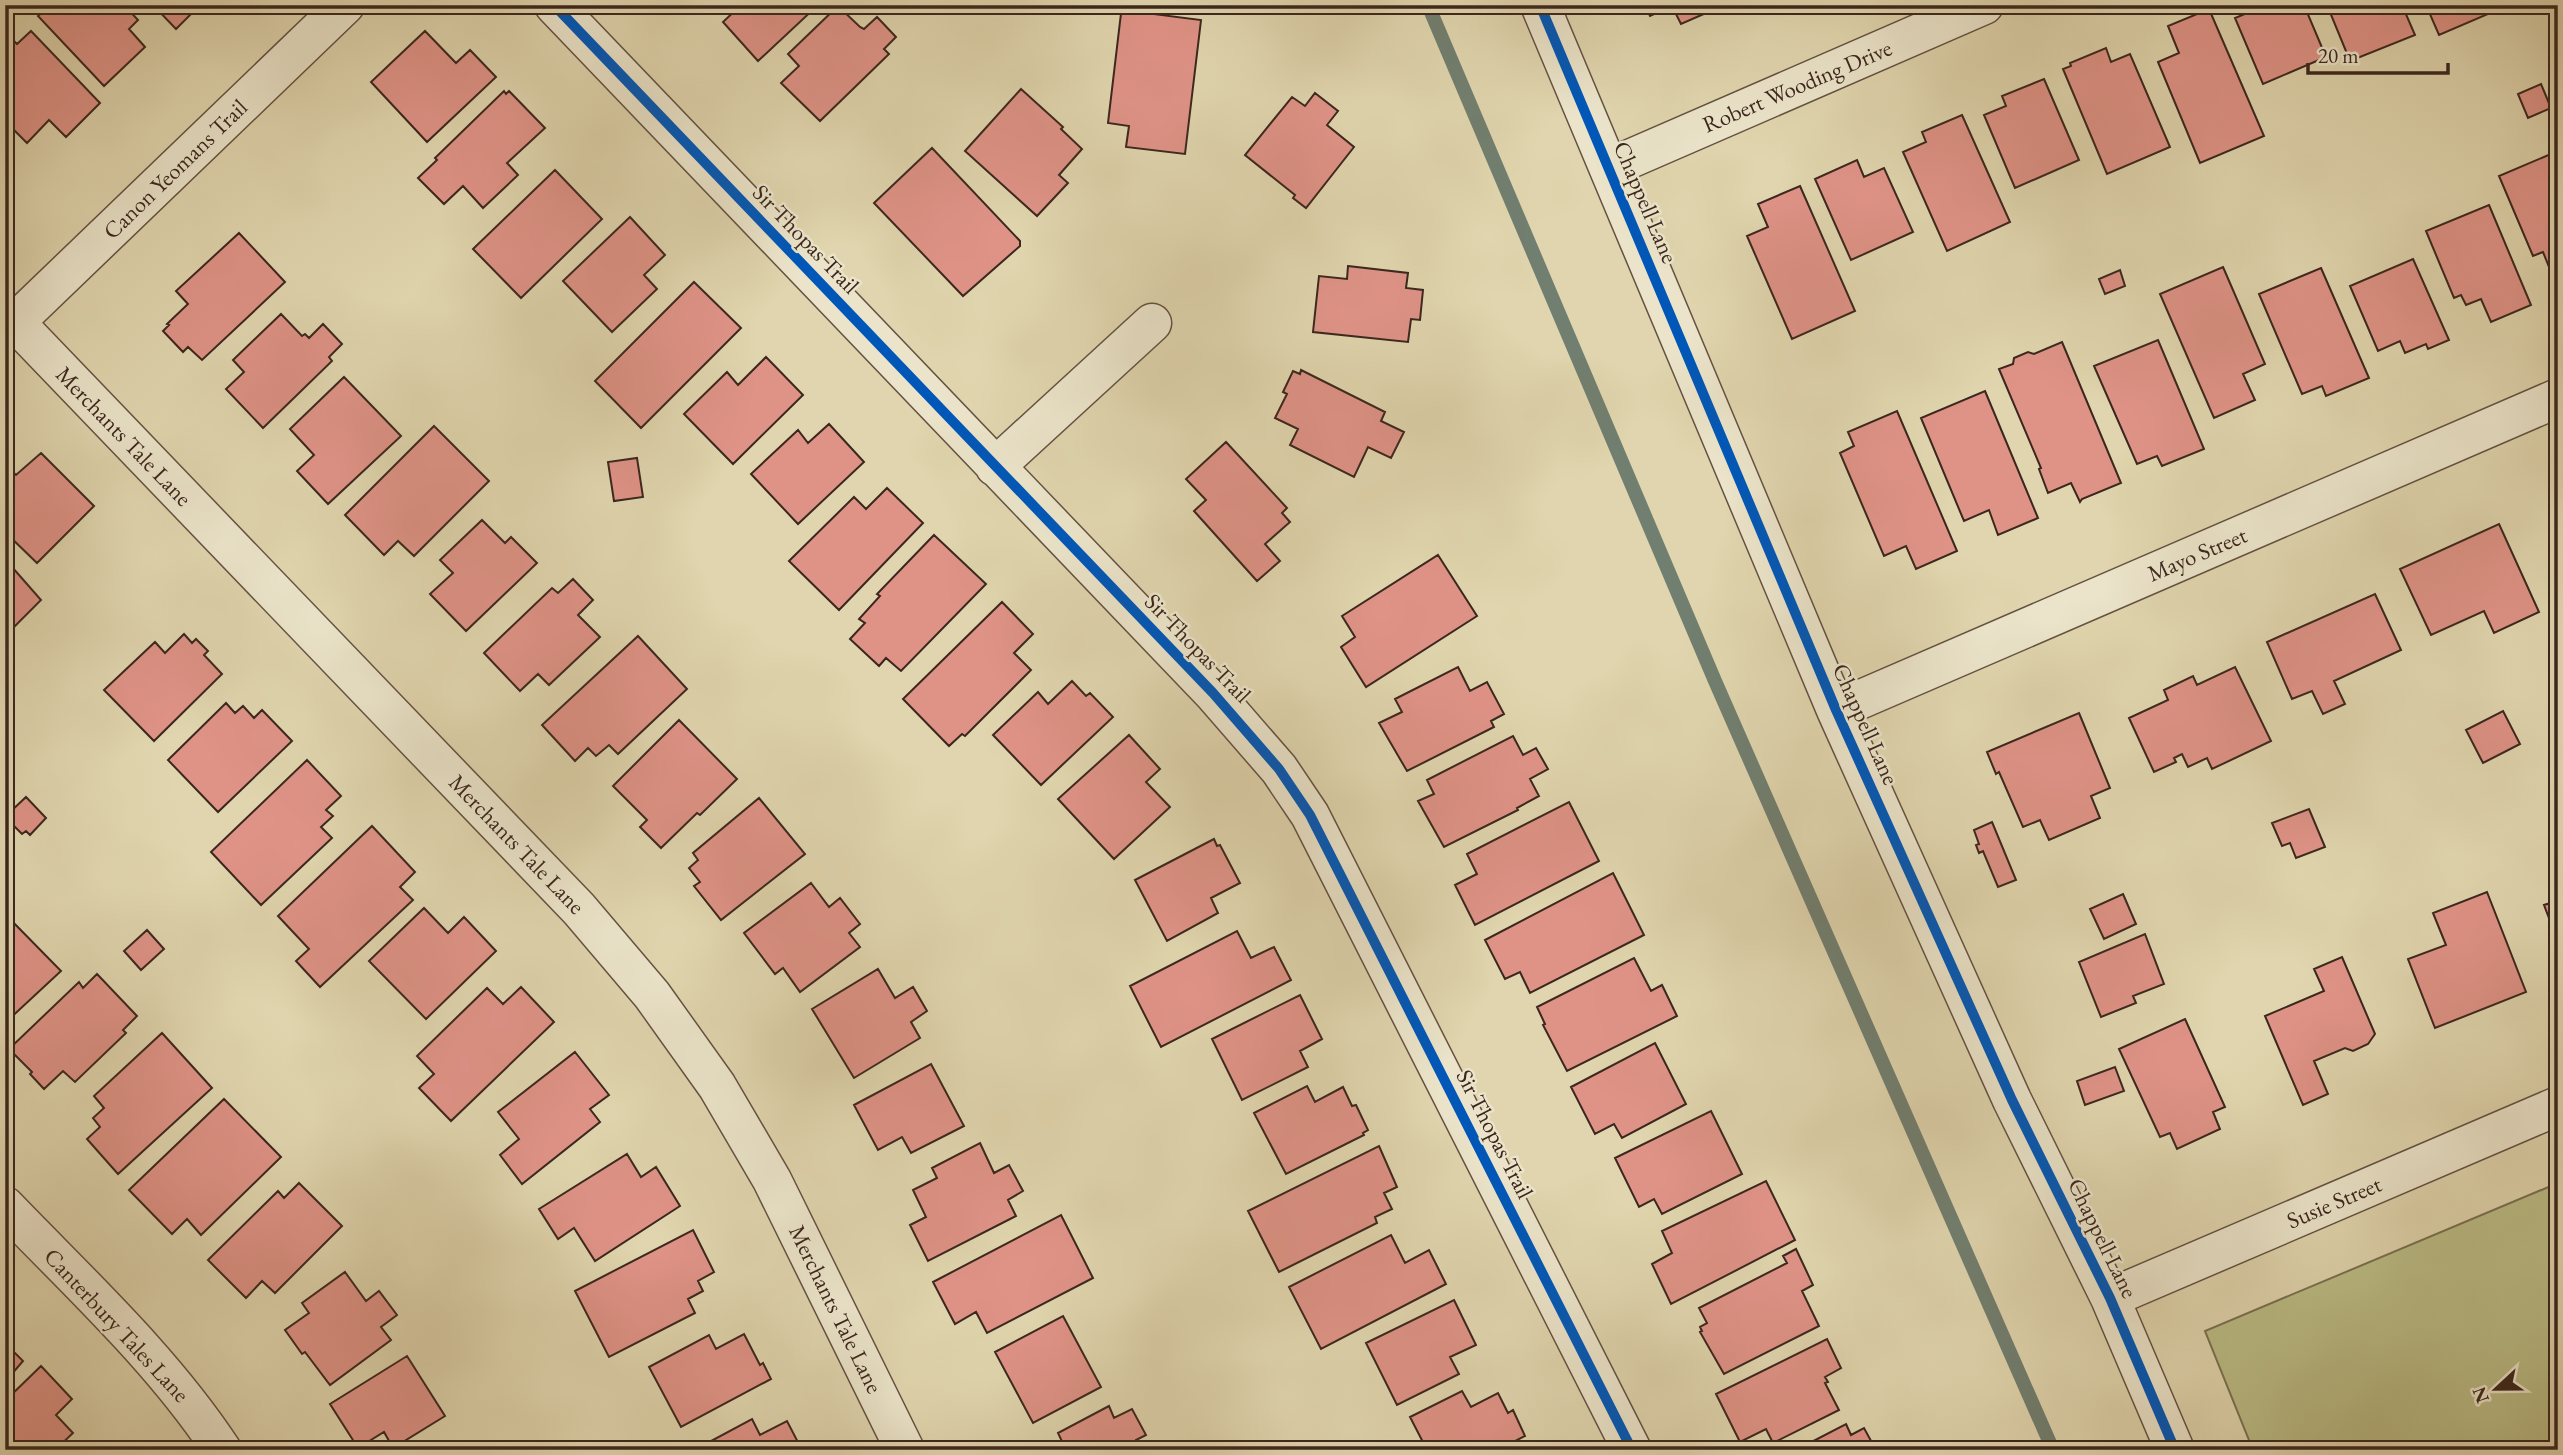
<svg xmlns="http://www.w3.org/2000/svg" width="2563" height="1455" viewBox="0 0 2563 1455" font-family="'EB Garamond',serif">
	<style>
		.green { fill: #babb85; stroke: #7a7152; stroke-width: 2 }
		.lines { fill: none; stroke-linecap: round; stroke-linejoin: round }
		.stream { stroke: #717f70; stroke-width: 14 }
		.building { fill: #df9387; stroke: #3b271e; stroke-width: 2 }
		.minor-casing { stroke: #645242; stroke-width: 41 }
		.minor { stroke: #ebe4ca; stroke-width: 38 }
		.cycleway-casing { stroke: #ebe4ca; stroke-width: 15 }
		.cycleway { stroke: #0057b8; stroke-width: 10 }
		.labels { text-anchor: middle; stroke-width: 5; stroke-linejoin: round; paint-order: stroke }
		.street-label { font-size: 23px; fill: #3b271e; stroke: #ebe4ca }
	</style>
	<rect width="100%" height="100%" fill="#e0d5ae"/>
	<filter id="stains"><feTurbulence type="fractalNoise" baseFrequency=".00286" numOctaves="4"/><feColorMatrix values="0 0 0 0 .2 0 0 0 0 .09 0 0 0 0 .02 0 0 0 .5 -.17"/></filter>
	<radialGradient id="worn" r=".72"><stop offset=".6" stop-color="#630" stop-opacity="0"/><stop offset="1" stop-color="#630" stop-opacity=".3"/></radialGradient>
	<path class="green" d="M2558,1183v267h-305l-48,-119z"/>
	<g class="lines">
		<path class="stream" d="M1428,5l287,676 338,769"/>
	</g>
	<path class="building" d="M50,5h74l14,15 -9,9 16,18 -41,39 -66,-70z
		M153,5h47l-24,24z
		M741,5h77l-60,56 -35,-39z
		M1122,5h32l-1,9 48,6 -16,134 -59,-7 3,-21 -21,-3z
		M1645,5h77v1l-41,18 -9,-18 -22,10z
		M2256,5h48l22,52 -63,27 -28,-66 22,-9z
		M2327,5h75l13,30 -65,26z
		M2426,5h75l1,3 -63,27z
		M838,6l22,21 4,2 13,-12 19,20 -12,12 5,5 -69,67 -39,-38 18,-17 -11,-12z
		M2209,9l55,127 -64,27 -42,-101 21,-9 -11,-27z
		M31,31l69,72 -34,34 -17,-17 -22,23 -22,-22v-89l12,12z
		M425,31l31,32 14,-13 26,27 -69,65 -56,-60z
		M2106,48l5,14 19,-8 40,93 -63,27 -44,-105 8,-3 -1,-3z
		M2044,79l35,81 -64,28 -31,-73 22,-9 -4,-10z
		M2541,84l10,24 -23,10 -10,-24z
		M1021,89l42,38 -2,2 21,20 -23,26 9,8 -31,33 -72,-65z
		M504,91l2,3 3,-3 36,37 -38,35 11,12 -35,33 -20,-22 -19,18 -26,-26 19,-18 -2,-2z
		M1315,93l23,18 -11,14 27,22 -48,61 -13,-10 2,-3 -50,-40 47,-58 13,9z
		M1962,115l48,107 -63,29 -44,-99 23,-10 -4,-10z
		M932,148l88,93v5l-57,50 -89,-93z
		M2558,151v112l-9,4 -6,-15 -10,4 -34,-80z
		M1857,160l7,17 20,-9 29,64 -62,28 -36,-81z
		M555,170l47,49 -81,79 -48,-49z
		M1800,186l55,125 -63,28 -45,-103 21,-9 -10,-23z
		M2489,205l42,100 -40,17 -10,-23 -15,6 -5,-10 -7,3 -28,-67z
		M630,217l35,38 -21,20 13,14 -45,43 -49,-51z
		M239,233l46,49 -83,78 -14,-13 -5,5 -20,-21 6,-6 -2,-1 21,-20 -12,-13z
		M2413,259l36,81 -21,9 -2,-5 -21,9 -5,-12 -22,10 -28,-65z
		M1348,266l60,7 -2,15 17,2 -3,30 -9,-1 -3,23 -95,-10 6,-56 28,3z
		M2223,267l42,97 -22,10 12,26 -41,18 -54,-124z
		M2321,268l48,110 -43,18 -4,-10 -20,8 -43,-100z
		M2120,270l5,16 -20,8 -6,-15z
		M694,282l47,46 -100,100 -46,-47z
		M281,314l21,22 3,-2 4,4 14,-14 19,20 -13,13 3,4 -69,67 -37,-39 18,-17 -11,-12z
		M2158,340l46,109 -42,17 -5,-10 -20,8 -43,-98z
		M2062,342l59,141 -39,16 -2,3 -9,-19 -23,10 -9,-24 2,-1 -42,-99 14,-5 1,-6 14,-6 6,2z
		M766,357l37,38 -70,69 -49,-50 43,-42 11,13z
		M1301,370l84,42 -4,9 23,11 -13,26 -23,-11 -14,30 -64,-32 8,-16 -23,-11 12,-24 -4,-2 10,-21 7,3z
		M344,377l57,59 -73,68 -31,-33 17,-16 -24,-26z
		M1985,391l53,127 -40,17 -9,-25 -25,11 -43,-103z
		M1897,411l60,140 -41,18 -10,-23 -22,10 -44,-103 14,-7 -6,-14z
		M829,424l35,38 -66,62 -47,-50 47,-44 10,13z
		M434,426l55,55 -75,75 -16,-15 -14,14 -39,-40z
		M1226,442l61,66 -5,5 8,9 -25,22 15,17 -23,20 -63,-70 12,-11 -20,-21z
		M41,453l53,53 -57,57 -32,-31v-68l11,11z
		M637,458l6,39 -29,4 -6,-39z
		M887,488l36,35 -84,87 -50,-49 65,-64 12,12z
		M482,520l23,23 6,-6 26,26 -71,68 -36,-37 23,-21 -13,-13z
		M2499,524l40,88 -45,21 -10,-22 -53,24 -31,-66z
		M934,535l52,49 -85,87 -15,-13 -7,8 -29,-27 15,-16 -6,-4 21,-23 -3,-2z
		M1438,555l39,61 -111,71 -25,-40 14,-10 -13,-21z
		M5,559l36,41 -27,27 -9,-9z
		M573,579l20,21 -15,15 22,22 -51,48 -11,-11 -18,17 -36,-38 68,-65 6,5z
		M2375,594l26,56 -67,31 11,23 -22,10 -11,-23 -20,8 -25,-57z
		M1002,602l31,32 -19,19 17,17 -66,66 -3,-2 -13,12 -46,-47z
		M184,634l8,9 4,-4 12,12 -4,4 18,19 -68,67 -50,-51 51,-48 10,11z
		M638,636l49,53 -69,65 -9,-9 -13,11 -8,-8 -13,13 -33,-36z
		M1458,667l12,24 17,-9 17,32 -13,7 3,6 -87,44 -28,-48 23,-11 -7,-13z
		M2235,667l36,74 -59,28 -5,-11 -19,9 -6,-13 -8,4 2,4 -22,10 -25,-54 39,-18 -4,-10 29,-14 4,9z
		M1072,681l14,15 4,-3 23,24 -72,68 -48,-50 45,-43 10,12z
		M226,703l9,10 8,-7 11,12 8,-8 30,31 -74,71 -50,-52z
		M2503,711l17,33 -37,19 -17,-33z
		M2079,713l31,75 -19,8 9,22 -51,22 -9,-20 -17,7 -24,-55 -3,2 -9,-22z
		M679,720l58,59 -37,36 -3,-2 -36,35 -21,-21 7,-7 -34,-34z
		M1129,735l31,34 -14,13 24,25 -56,52 -56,-60z
		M1513,736l10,19 13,-7 12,21 -18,10 9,17 -22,12 1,2 -74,37 -26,-46 16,-7 -7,-14z
		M307,760l34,36 -15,14 7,6 -12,11 11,11 -71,67 -50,-53z
		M26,797l20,21 -16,17 -4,-4 -4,3 -13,-13 4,-4 -4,-4z
		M759,798l46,56 -84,66 -27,-34 6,-4 -11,-14 9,-8 -5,-7z
		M1569,802l30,59 -124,64 -20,-40 22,-11 -10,-20z
		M2309,809l16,38 -29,11 -6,-15 -8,3 -10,-23z
		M1992,822l24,58 -18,7 -15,-36 -4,2 -3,-8 3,-1 -5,-14z
		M372,826l43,46 -15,15 13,13 -93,87 -24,-26 13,-12 -31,-33z
		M1214,839l3,7 3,-1 20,38 -29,15 7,15 -51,28 -32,-61z
		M1613,873l31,62 -114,58 -10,-21 -15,7 -20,-39z
		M2558,882v60l-14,-37 13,-4 -6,-16z
		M811,883l18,24 11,-9 20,26 -11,9 11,14 -60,45 -17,-24 -8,6 -31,-41z
		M2487,892l39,100 -91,36 -27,-69 38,-14 -13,-32z
		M2123,894l13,30 -32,15 -14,-30z
		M424,908l24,25 16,-16 32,34 -70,68 -57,-58z
		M5,914l56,57 -56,52z
		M147,930l17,19 -23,21 -17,-19z
		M1237,931l14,27 23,-11 17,33 -130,67 -31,-61z
		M2145,934l19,50 -31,12 3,7 -35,14 -22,-55z
		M2342,957l33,77 -7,10 -15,7 -8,-3 -31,13 14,33 -25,11 -38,-89 59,-25 -10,-22z
		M1634,958l17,33 11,-6 15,31 -110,55 -24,-46 2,-1 -8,-17z
		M878,969l17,29 18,-11 14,24 -16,11 9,16 -66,40 -42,-69z
		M97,974l40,42 -14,14 3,3 -51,49 -12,-11 -19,18 -14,-15 2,-2 -23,-23 70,-67 4,6z
		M521,987l33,35 -103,99 -32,-33 15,-14 -17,-18 70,-68 16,16z
		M1300,995l22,44 -22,12 8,16 -66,33 -30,-61z
		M2185,1019l40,88 -12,5 7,17 -43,20 -7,-16 -10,4 -41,-88z
		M162,1033l50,55 -94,86 -31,-35 13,-12 -7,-9 11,-10 -10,-12z
		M1655,1043l31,61 -64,34 -8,-14 -19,10 -24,-47z
		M575,1052l34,43 -19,14 10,13 -78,62 -22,-29 19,-16 -21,-27z
		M931,1064l33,62 -53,27 -9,-16 -24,13 -24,-45z
		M2115,1067l9,24 -39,14 -8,-24z
		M1307,1086l8,16 28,-15 9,19 4,-1 12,25 -5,3 1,2 -78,39 -32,-61z
		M224,1099l57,58 -80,78 -14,-16 -15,15 -43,-44z
		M1711,1111l31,63 -80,40 -8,-15 -15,8 -24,-49z
		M980,1143l14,30 15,-8 14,26 -15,9 8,16 -88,45 -18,-36 16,-8 -13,-27 24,-12 -5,-10z
		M1379,1146l18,41 -13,6 8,16 -17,8 2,6 -98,49 -31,-61z
		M627,1154l14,23 15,-10 24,39 -85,55 -21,-33 -16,11 -19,-30z
		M1766,1181l29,59 -124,64 -19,-40 20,-11 -10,-22z
		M299,1183l43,43 -67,67 -13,-12 -16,17 -38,-38 70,-69 6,7z
		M1061,1215l32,63 -106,55 -11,-21 -21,12 -22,-42z
		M693,1230l21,42 -16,9 5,10 -15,8 7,14 -86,44 -34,-66z
		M1391,1235l14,28 24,-13 17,34 -125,65 -32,-62z
		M1796,1249l17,36 -11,6 17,35 -95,48 -24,-42 2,-1 -2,-4 7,-4 -8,-15 88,-45 -4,-7z
		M345,1272l21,29 13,-10 18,24 -16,12 10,13 -61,45 -25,-33 -3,2 -17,-24 24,-17 -7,-10z
		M1454,1300l22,45 -26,12 9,17 -62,31 -31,-62z
		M1063,1316l38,71 -68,36 -38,-71z
		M744,1334l16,31 3,-2 8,16 -90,48 -32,-60 60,-32 7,14z
		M1827,1339l14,29 -16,9 3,5 -3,1 14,27 -66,33 -7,-14 -26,13 -24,-48z
		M5,1343l18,18 -18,21z
		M407,1356l38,60 -52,32 -9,-16 -26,16 -28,-44z
		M41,1366l31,33 -16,16 17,18 -18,17h-50v-49z
		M1462,1391l9,16 27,-14 10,20 5,-3 12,26 -27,14h-71l-17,-33z
		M1109,1406l5,12 18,-9 14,26 -10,5 5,10h-75l-8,-17z
		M752,1419l8,16 27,-14 15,29h-103l-1,-2z
		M1846,1424l5,11 13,-7 12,22h-80z"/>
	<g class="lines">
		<g class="minor-casing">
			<path id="minor" d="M554,5l659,688 66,76 31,46 322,635
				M1540,5l296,705 176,390 98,198 65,152
				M1609,168l375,-163
				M15,322l564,587 73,86 65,91 55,94 133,270
				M5,332l340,-327
				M995,467l157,-144
				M1836,710l722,-312
				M5,1206c75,78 157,153 217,244
				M2110,1298l448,-192"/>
		</g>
		<use href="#minor" class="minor"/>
		<g class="cycleway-casing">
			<path id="cycleway" d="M554,5l659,688 66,76 31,46 322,635
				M1540,5l296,705 176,390 98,198 65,152"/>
		</g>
		<use href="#cycleway" class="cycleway"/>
	</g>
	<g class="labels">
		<g class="street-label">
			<text transform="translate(1797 86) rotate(-23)" y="8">Robert Wooding Drive</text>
			<text transform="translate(175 169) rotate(-44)" y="8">Canon Yeomans Trail</text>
			<text transform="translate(1646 202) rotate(67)" y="8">Chappell Lane</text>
			<text transform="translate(806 239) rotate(46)" y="8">Sir Thopas Trail</text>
			<text transform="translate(124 436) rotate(46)" y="8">Merchants Tale Lane</text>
			<text transform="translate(2197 554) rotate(-23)" y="8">Mayo Street</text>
			<text transform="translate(1198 648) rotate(46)" y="8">Sir Thopas Trail</text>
			<text transform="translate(1866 724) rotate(66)" y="8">Chappell Lane</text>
			<text transform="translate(517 844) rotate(46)" y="8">Merchants Tale Lane</text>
			<text transform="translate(1495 1134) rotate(63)" y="8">Sir Thopas Trail</text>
			<text transform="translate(2334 1202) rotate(-23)" y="8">Susie Street</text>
			<text transform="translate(2103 1238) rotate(64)" y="8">Chappell Lane</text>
			<text transform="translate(836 1309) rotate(64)" y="8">Merchants Tale Lane</text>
			<text transform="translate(117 1325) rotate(47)" y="8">Canterbury Tales Lane</text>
		</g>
	</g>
	<rect width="2563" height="1455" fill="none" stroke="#e0d5ae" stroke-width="28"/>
	<rect x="7" y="7" width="2549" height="1441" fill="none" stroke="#3b271e" stroke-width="3.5"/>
	<rect x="14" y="14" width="2535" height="1427" fill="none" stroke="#3b271e" stroke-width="2"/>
	<g transform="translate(2496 1389) rotate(248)" stroke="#ebe4ca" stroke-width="5" paint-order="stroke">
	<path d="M0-5L12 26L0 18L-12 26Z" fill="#3b271e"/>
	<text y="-10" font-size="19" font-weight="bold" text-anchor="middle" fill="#3b271e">N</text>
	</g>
	<path d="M2308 63v10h140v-10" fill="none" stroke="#3b271e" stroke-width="3.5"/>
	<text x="2318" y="63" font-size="21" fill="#3b271e" stroke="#ebe4ca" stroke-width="5" paint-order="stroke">20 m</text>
	<rect width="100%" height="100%" filter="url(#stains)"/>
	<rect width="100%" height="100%" fill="url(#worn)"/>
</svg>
